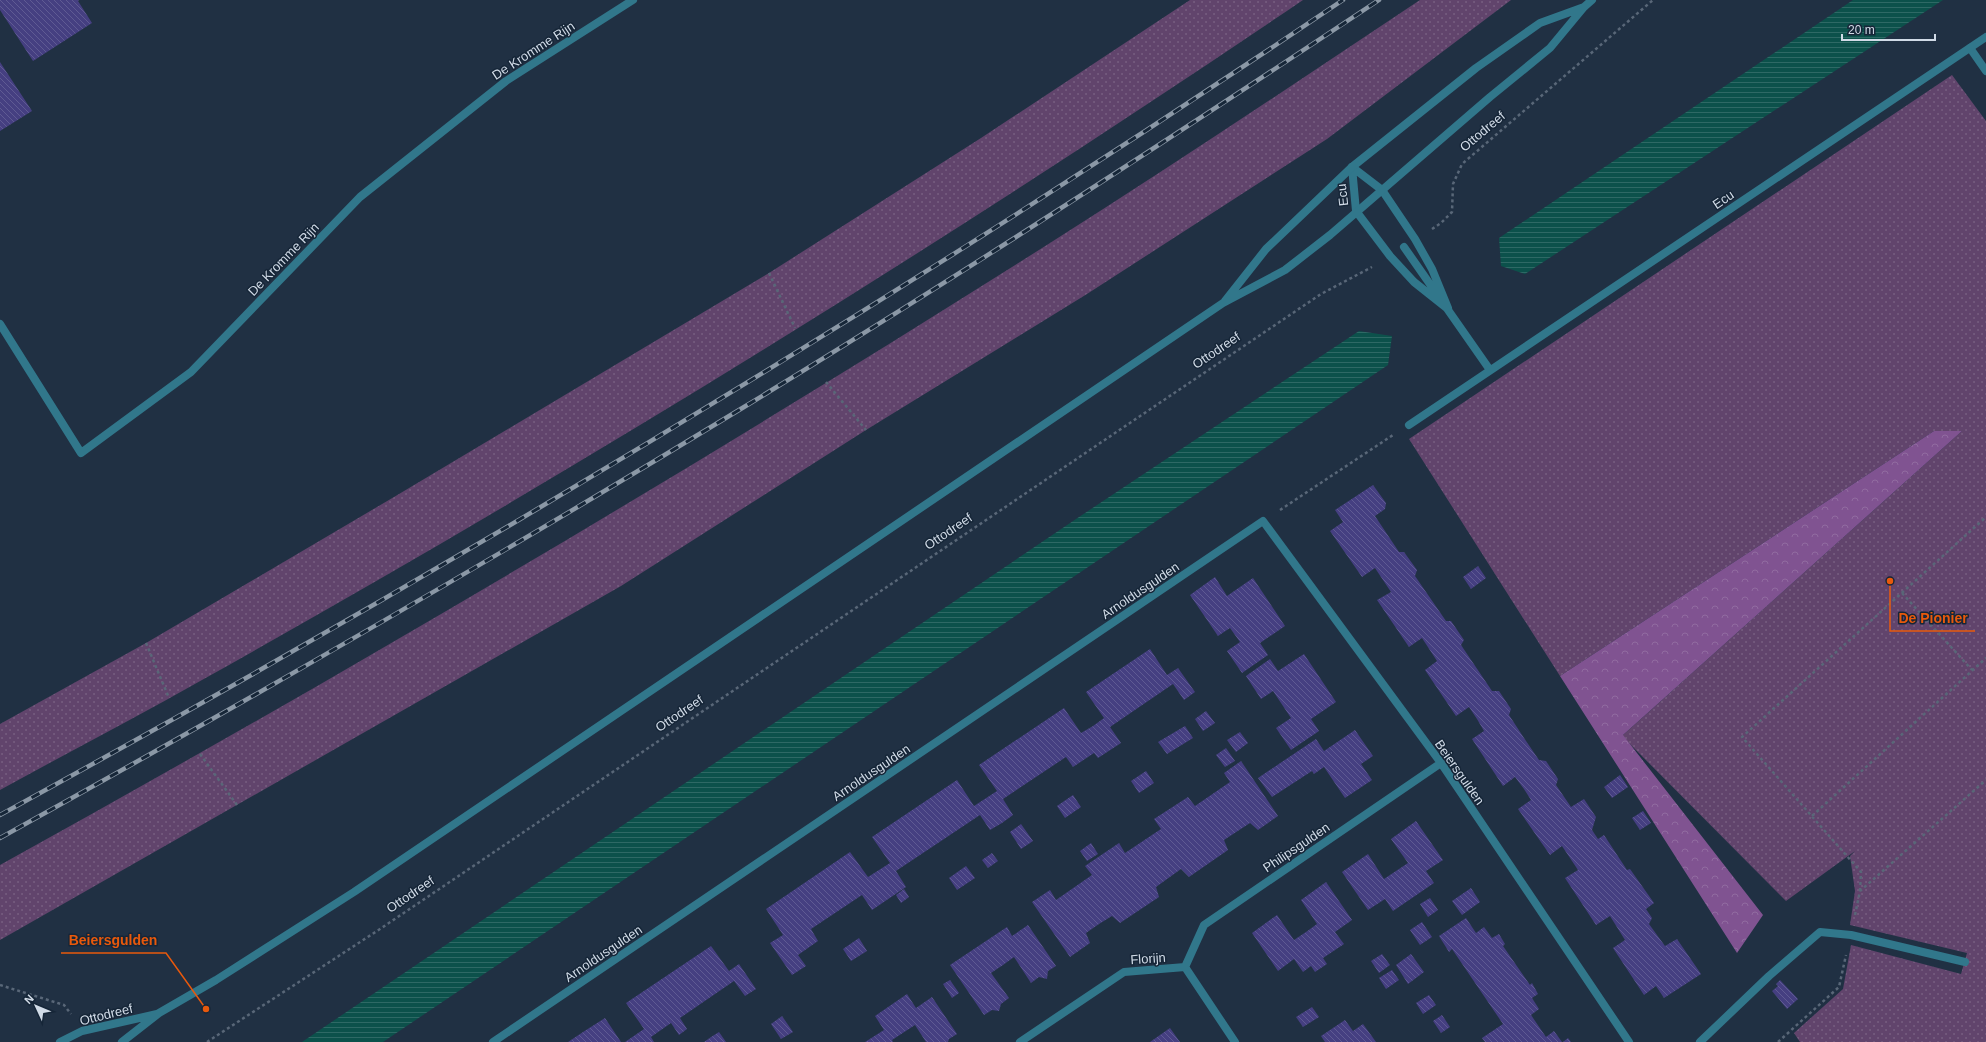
<svg xmlns="http://www.w3.org/2000/svg" width="1986" height="1042" viewBox="0 0 1986 1042" font-family="Helvetica,sans-serif">
	<style>
		.grass { fill: url(#grass-dots) }
		.forest { fill: url(#forest-crowns) }
		.water { fill: url(#water-rules) }
		.building { fill: url(#building-back-hatch) }
		.lines { fill: none; stroke-linecap: round; stroke-linejoin: round }
		.path { stroke: #596778; stroke-width: 2.5; stroke-dasharray: 3 3; stroke-linecap: butt }
		.service { stroke: #31778b; stroke-width: 8 }
		.minor { stroke: #31778b; stroke-width: 8 }
		.tertiary { stroke: #31778b; stroke-width: 8 }
		.rail-casing { stroke: #8b98a6; stroke-width: 4.5 }
		.rail { stroke: #162638; stroke-width: 3; stroke-dasharray: 9; stroke-linecap: butt }
		.labels { text-anchor: middle; stroke-width: 3; stroke-linejoin: round; paint-order: stroke }
		.street-label { font-size: 13px; fill: #d1dbe7; stroke: #162638 }
		.leader { fill: none; stroke: #e8590c; stroke-width: 1.5 }
		.callout-dot { fill: #e8590c; stroke: #162638; stroke-width: 1.5 }
		.callout-label { font-size: 14px; text-anchor: middle; font-weight: bold; fill: #e8590c; stroke: #162638; stroke-width: 3; stroke-linejoin: round; paint-order: stroke }
	</style>
	<defs>
		<pattern id="grass-dots" width="8" height="8" patternUnits="userSpaceOnUse"><rect width="8" height="8" fill="#61446c"/><path d="M2 2h.1M6 6h.1" fill="none" stroke="#775e81" stroke-width="1.8" stroke-linecap="round"/></pattern>
		<pattern id="forest-crowns" width="20" height="18" patternUnits="userSpaceOnUse"><rect width="20" height="18" fill="#805391"/><path d="M2 6a3 3 0 1 1 6 0M12 15a3 3 0 1 1 6 0" fill="none" stroke="#916ba0"/></pattern>
		<pattern id="water-rules" width="6" height="5" patternUnits="userSpaceOnUse"><rect width="6" height="5" fill="#0c514b"/><path d="M0 2.5h6" fill="none" stroke="#2e6965"/></pattern>
		<pattern id="building-back-hatch" width="6" height="6" patternUnits="userSpaceOnUse"><rect width="6" height="6" fill="#453f81"/><path d="M-1 5l2 2M0 0l6 6M5-1l2 2" fill="none" stroke="#5f5a93"/></pattern>
	</defs>
	<rect width="100%" height="100%" fill="#203043"/>
	<path class="grass" d="M1190,0h113c-357,242 -725,470 -1101,680 -67,38 -135,73 -202,110v-66l146,-81 248,-146 375,-224 212,-135z
		M1420,0h91l-184,139 -240,155 -221,136 -245,156 -621,354v-75c356,-197 706,-404 1050,-622 125,-79 247,-161 370,-243z
		M1952,75l34,46v921h-186l-6,-9 49,-44 8,-44 110,29 6,-21 -117,-28 5,-34 -5,-35 5,-5 -69,50 -164,-165 340,-305h-28l-374,245 -151,-237z"/>
	<path class="forest" d="M1934,431h28l-339,304 140,180 -26,38 -177,-277z"/>
	<path class="water" d="M1853,0h90l-418,274 -24,-8 -2,-28z
		M1359,331l33,5 -4,29 -1005,677h-81l774,-523z"/>
	<path class="building" d="M0,0h79l-1,1 14,22 -59,38 -33,-51z
		M0,62l32,49 -32,20z
		M1373,485l13,18 -1,6 -10,7 24,36h5l13,18 -2,6 31,45h5l13,19 -3,5 31,46h7l12,18 -2,6 15,23 15,22 7,1 12,18 -2,6 15,22 13,-8 12,18 -4,13 6,9 6,-4 23,35 3,-1 24,34 -8,6 6,9 -3,6 16,22 12,-7 24,35 -37,24 -8,-12 -12,9 -31,-47 12,-8 -15,-24 -14,9 -31,-47 13,-8 -16,-24 -12,9 -32,-46 13,-9 -7,-11 -9,-12 -12,9 -31,-47 12,-8 -7,-12 -8,-12 -13,9 -31,-46 12,-9 -15,-23 -13,9 -32,-47 14,-8 -16,-24 -13,9 -32,-46 13,-9 -8,-12z
		M1478,566l8,12 -15,11 -8,-12z
		M1215,577l12,19 26,-18 32,48 -25,17 8,12 -26,18 -15,-22 13,-9 -10,-14 -12,8 -28,-41z
		M1150,649l17,26 11,-7 17,24 -11,8 -11,-16 -63,43 11,16 -23,15 -4,-5 -21,14 -7,-10 -63,42 10,16 -11,8 -12,7 -10,-15 -84,56 10,16 -34,23 -10,-15 -51,34 7,12 -20,14 8,11 -14,9 -22,-32 13,-8 -17,-26 84,-57 18,25 22,-14 -18,-26 85,-57 17,26 23,-15 -18,-26 85,-57 17,25 12,-7 11,-8 -18,-26z
		M1304,654l32,48 -25,17 8,12 -28,19 -15,-22 15,-10 -18,-27 -12,8 -15,-23 24,-17 8,12z
		M1206,711l9,12 -12,8 -8,-12z
		M1185,726l8,12 -26,16 -9,-12z
		M1355,730l18,26 -12,8 11,16 -27,18 -21,-31 -10,7 -2,-3 -40,26 -14,-19 58,-39 8,12z
		M1240,732l8,11 -12,9 -9,-12z
		M1226,748l9,13 -10,6 -9,-12z
		M1241,761l37,55 -20,14 -8,-7 -26,17 4,10 -39,27 -8,-8 -25,18 3,10 -39,26 -8,-7 -13,8 -13,9 4,10 -20,14 -38,-55 18,-12 6,10 36,-25 -7,-9 34,-23 6,10 36,-24 -7,-10 34,-22 7,9 35,-24 -6,-9z
		M1146,771l8,12 -15,10 -8,-12z
		M1620,775l8,12 -16,11 -8,-11z
		M1073,795l8,12 -16,11 -8,-12z
		M1643,811l8,12 -11,7 -8,-12z
		M1416,821l27,39 -17,11 8,12 -41,28 -8,-12 -17,11 -26,-38 26,-18 16,25 24,-16 -17,-24z
		M1021,824l12,17 -12,8 -11,-17z
		M1091,843l7,11 -11,7 -7,-10z
		M992,853l6,8 -10,7 -6,-8z
		M966,866l9,12 -18,12 -8,-12z
		M1326,882l26,38 -17,12 9,12 -21,14 4,6 -12,8 -4,-6 -8,6 -9,-13 -16,12 -26,-38 25,-18 17,25 12,-8 11,-8 -16,-24z
		M1471,888l9,14 -18,13 -10,-14z
		M904,889l5,8 -8,6 -5,-8z
		M1430,898l8,12 -10,7 -8,-13z
		M1466,918l10,15 8,-6 8,11 7,-4 6,10 -2,2 27,39 2,-2 6,11 -6,4 7,11 -8,6 15,22 8,-6 8,11h-77l-3,-4 21,-14 -51,-75 -3,3 -10,-16z
		M1422,922l10,15 -12,8 -10,-15z
		M1028,925l28,41 -8,5 -1,8 -8,-2 -8,6 -17,-26 -11,8 -12,8 18,25 -8,6 -2,7 -7,-1 -8,5 -34,-50 57,-38 5,9z
		M859,938l8,13 -16,10 -8,-12z
		M711,946l18,25 10,-7 17,25 -11,7 -11,-15 -54,37 7,11 -8,6 -8,-12 -20,14 3,5h-29l19,-13 -18,-26z
		M1382,954l8,11 -11,8 -8,-12z
		M1411,954l13,18 -16,12 -12,-19z
		M1392,970l7,10 -13,9 -7,-11z
		M950,980l9,13 -7,5 -9,-14z
		M1780,980l18,19 -11,10 -15,-18 6,-5 -2,-2z
		M907,994l9,14 16,-11 25,37 -8,5 -1,3h-22l-11,-17 -23,15 1,2h-28l19,-12 -9,-14z
		M1429,995l7,10 -13,9 -7,-11z
		M1312,1007l7,10 -16,10 -7,-10z
		M1442,1015l8,12 -9,6 -8,-12z
		M782,1016l11,16 -12,7 -10,-15z
		M605,1018l16,24h-53l15,-10z
		M1345,1020l8,11 10,-7 13,18h-51l-4,-6z
		M1170,1028l10,14h-30z
		M719,1032l7,10h-22l7,-5z
		M1568,1038l3,4h-8z"/>
	<g class="lines">
		<path class="path" d="M1432,229l9,-6 11,-11 1,-28 9,-20 191,-164
			M769,273l26,55
			M826,382l40,48
			M1280,510l113,-75
			M1902,593l70,77
			M146,643l23,55
			M200,754l37,51
			M1812,816l174,-158
			M1860,891l1,-19 -119,-135 244,-220
			M1855,915l5,-24 126,-111
			M0,985l64,20 7,9
			M207,1042l173,-113 941,-635 51,-27
			M1778,1042l61,-55 7,-32"/>
		<path class="service" d="M1970,48l16,23
			M1700,1042l69,-66 51,-44 31,3 114,27"/>
		<path class="minor" d="M1352,167l4,44 34,45 24,26 34,27
			M1352,167l30,23 33,49 17,30 16,39
			M1404,247l86,123
			M0,324l81,129 110,-81 169,-175 146,-116 127,-81
			M1409,425l577,-388
			M1185,967l19,-42 237,-162
			M1185,967l50,75
			M493,1042l770,-521 178,242 188,279
			M1020,1042l104,-70 61,-5"/>
		<path class="tertiary" d="M1225,301l41,-52 86,-82 124,-99 64,-45 44,-16
			M60,1042l22,-11 75,-17
			M122,1042l37,-29 57,-33 138,-88 869,-589 62,-33 45,-35 160,-138 60,-49 34,-41 8,-7"/>
		<g class="rail-casing">
			<path id="rail" d="M0,815c459,-251 909,-523 1343,-815
				M0,838c251,-139 499,-282 744,-431 215,-131 426,-268 635,-407"/>
		</g>
		<use href="#rail" class="rail"/>
	</g>
	<g class="labels">
		<g class="street-label">
			<text transform="translate(533 50) rotate(-33)" y="5">De Kromme Rijn</text>
			<text transform="translate(1482 131) rotate(-40)" y="5">Ottodreef</text>
			<text transform="translate(1342 195) rotate(-96)" y="5">Ecu</text>
			<text transform="translate(1723 199) rotate(-34)" y="5">Ecu</text>
			<text transform="translate(283 259) rotate(-46)" y="5">De Kromme Rijn</text>
			<text transform="translate(1216 350) rotate(-34)" y="5">Ottodreef</text>
			<text transform="translate(948 531) rotate(-34)" y="5">Ottodreef</text>
			<text transform="translate(1140 590) rotate(-34)" y="5">Arnoldusgulden</text>
			<text transform="translate(679 713) rotate(-34)" y="5">Ottodreef</text>
			<text transform="translate(871 772) rotate(-34)" y="5">Arnoldusgulden</text>
			<text transform="translate(1460 772) rotate(55)" y="5">Beiersgulden</text>
			<text transform="translate(1296 847) rotate(-34)" y="5">Philipsgulden</text>
			<text transform="translate(410 894) rotate(-34)" y="5">Ottodreef</text>
			<text transform="translate(603 953) rotate(-34)" y="5">Arnoldusgulden</text>
			<text transform="translate(1148 958) rotate(-4)" y="5">Florijn</text>
			<text transform="translate(106 1014) rotate(-14)" y="5">Ottodreef</text>
		</g>
	</g>
	<path class="leader" d="M1890 581L1890 631H1975M206 1009L166 953H61"/>
	<g class="callout-dot">
		<circle cx="1890" cy="581" r="4"/>
		<circle cx="206" cy="1009" r="4"/>
	</g>
	<g class="callout-label">
		<text x="1933" y="623">De Pionier</text>
		<text x="113" y="945">Beiersgulden</text>
	</g>
	<g transform="translate(36 1006) rotate(314)" stroke="#162638" stroke-width="3" paint-order="stroke">
	<path d="M0-3L7 15L0 10L-7 15Z" fill="#d1dbe7"/>
	<text y="-6" font-size="11" font-weight="bold" text-anchor="middle" fill="#d1dbe7">N</text>
	</g>
	<path d="M1842 34v6h93v-6" fill="none" stroke="#d1dbe7" stroke-width="2"/>
	<text x="1848" y="34" font-size="12" fill="#d1dbe7" stroke="#162638" stroke-width="3" paint-order="stroke">20 m</text>
</svg>
